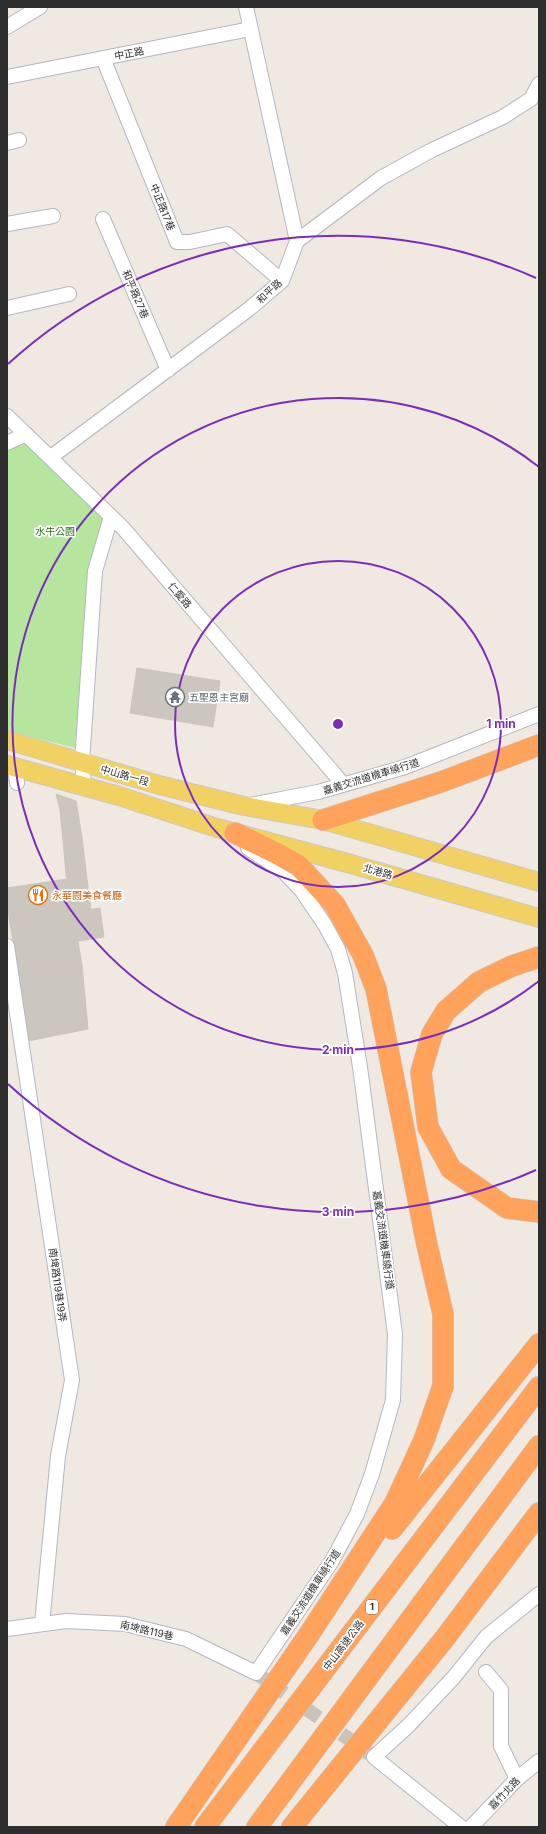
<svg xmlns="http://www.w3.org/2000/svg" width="546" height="1834" viewBox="0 0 546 1834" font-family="Inter,'Noto Sans TC',sans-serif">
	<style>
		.green { fill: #b6e59e }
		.building { fill: #cbc7bf; stroke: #cbc5ba }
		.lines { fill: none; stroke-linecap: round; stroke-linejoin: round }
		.minor-tunnel { stroke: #c8c4bd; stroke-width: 14; stroke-dasharray: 14 7; stroke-linecap: butt }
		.minor-casing { stroke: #b4b7c1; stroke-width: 16 }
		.major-casing { stroke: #c9c9c9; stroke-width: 20 }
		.highway-casing { stroke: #c9c9c9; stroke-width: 22 }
		.minor { stroke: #fff; stroke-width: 14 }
		.major { stroke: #f2d163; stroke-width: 18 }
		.highway { stroke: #ffa35c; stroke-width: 21 }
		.ring { fill: none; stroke: #7b2cbf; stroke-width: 2 }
		.labels { text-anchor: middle; stroke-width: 3.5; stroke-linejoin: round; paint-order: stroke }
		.shield { fill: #fff; stroke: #6d6d6d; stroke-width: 1 }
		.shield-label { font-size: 9px; font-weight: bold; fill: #2e2e2e }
		.street-label { font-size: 10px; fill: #2e2e2e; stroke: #fff }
		.park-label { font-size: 10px; fill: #2c6e1b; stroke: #fff }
		.worship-label { font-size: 10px; fill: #5b616d; stroke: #fff; text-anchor: start }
		.food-label { font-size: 10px; fill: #c56008; stroke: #fff; text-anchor: start }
		.centre { fill: #7b2cbf; stroke: #fff; stroke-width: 2 }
		.ring-label { font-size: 12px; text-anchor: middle; font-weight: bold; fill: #7b2cbf; stroke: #fff; stroke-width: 3.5; stroke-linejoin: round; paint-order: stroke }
	</style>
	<rect width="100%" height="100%" fill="#efe9e1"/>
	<path class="green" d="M25,444l86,73 -22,56 -14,175 -68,-17v-282z"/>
	<path class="building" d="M137,668l83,13 -7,46 -83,-14z
		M56,794l20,7 1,6 -17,3z
		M77,807l5,30 -19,3 -3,-30z
		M82,837l4,34 -20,3 -3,-34z
		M86,871l5,39 -18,2 -7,-38z
		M67,879l5,28 -63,11 -2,-30z
		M72,907l10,58 -63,10 -10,-57z
		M100,908l4,29 -26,4 -5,-29z
		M82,965l6,64 -60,12 -9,-66z"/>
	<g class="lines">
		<path class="minor-tunnel" d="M256,1673l118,84"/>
		<g class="minor-casing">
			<path id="minor" d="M7,27l33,-20
				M103,58l74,184h13l37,-8 55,47
				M7,77l243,-48
				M7,143l12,-3
				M103,219l65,151
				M7,224l46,-8
				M297,241l84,-63 49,-27 73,-34 28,-18 8,-15
				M7,308l62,-14
				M7,416l116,112 220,256
				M7,443l19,-9
				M51,457l198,-148 33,-28 15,-40 -51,-234
				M15,768l2,15
				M84,786l-2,-24 13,-191 16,-54
				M250,805l68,-13 87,-25 134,-53
				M7,946l65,434 -14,76 -16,168
				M7,1629l59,-8 59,3 61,15 70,34 76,-112 25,-47 15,-40 21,-74 2,-66 -35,-267 -15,-94 -7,-24 -13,-24 -23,-34 -18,-19 -36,-24
				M486,1672l15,18v56l16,33
				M461,1827l-87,-70 35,-32 45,-48 32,-40 53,-43
				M471,1827l46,-48 22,-18"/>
		</g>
		<g class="major-casing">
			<path id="major" d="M7,740l152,45 85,21 79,14 216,62
				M7,765l112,31 98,32 134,36 188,54"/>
		</g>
		<g class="highway-casing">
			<path id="highway" d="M323,820l118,-38 98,-37
				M539,957l-27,9 -33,16 -33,29 -14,23 -11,38 7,55 23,42 56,39 32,4
				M392,1529l147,-185
				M176,1827l134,-194 85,-130 29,-63 19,-54v-72l-16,-69 -51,-256 -13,-34 -28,-50 -36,-39 -23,-13 -41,-20
				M205,1827l334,-440
				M257,1827l282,-381
				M292,1827l153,-189 94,-125"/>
		</g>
		<use href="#minor" class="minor"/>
		<use href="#major" class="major"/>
		<use href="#highway" class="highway"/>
	</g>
	<g class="ring">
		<circle cx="338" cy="724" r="163"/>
		<path d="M539 981A326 326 0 1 1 539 467"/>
		<path d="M536 1170A488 488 0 0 1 8 1084M8 364A488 488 0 0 1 536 278"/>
	</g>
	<defs>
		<g id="temple-ring" transform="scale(1)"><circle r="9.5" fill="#fff" stroke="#6b7280" stroke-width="1.5"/><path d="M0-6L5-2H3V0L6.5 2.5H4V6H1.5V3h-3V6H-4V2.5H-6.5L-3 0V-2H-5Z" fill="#6b7280"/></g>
		<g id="restaurant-ring" transform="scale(1)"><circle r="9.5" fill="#fff" stroke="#e8710a" stroke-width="1.5"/><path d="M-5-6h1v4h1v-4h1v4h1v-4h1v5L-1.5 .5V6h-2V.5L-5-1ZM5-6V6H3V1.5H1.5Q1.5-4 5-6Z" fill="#e8710a"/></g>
	</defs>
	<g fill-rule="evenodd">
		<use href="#temple-ring" x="175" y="697"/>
		<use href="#restaurant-ring" x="38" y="895"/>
	</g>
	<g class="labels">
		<rect class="shield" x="366" y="1600" width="12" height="14" rx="3"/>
		<g class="shield-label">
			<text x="372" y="1610">1</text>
		</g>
		<g class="street-label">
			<text transform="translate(129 53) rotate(-11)" y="4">中正路</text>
			<text transform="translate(163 207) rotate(68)" y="4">中正路17巷</text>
			<text transform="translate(269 291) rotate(-43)" y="4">和平路</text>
			<text transform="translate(136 294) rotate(67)" y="4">和平路27巷</text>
			<text transform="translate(180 595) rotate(49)" y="4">仁愛路</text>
			<text transform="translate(125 775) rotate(16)" y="4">中山路一段</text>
			<text transform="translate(371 776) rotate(-17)" y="4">嘉義交流道機車繞行道</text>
			<text transform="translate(378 871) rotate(16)" y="4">北港路</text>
			<text transform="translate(384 1240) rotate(82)" y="4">嘉義交流道機車繞行道</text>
			<text transform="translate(58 1285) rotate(82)" y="4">南埤路119巷19弄</text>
			<text transform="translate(310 1592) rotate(-57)" y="4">嘉義交流道機車繞行道</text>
			<text transform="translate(147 1630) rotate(13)" y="4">南埤路119巷</text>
			<text transform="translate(343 1645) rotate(-53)" y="4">中山高速公路</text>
			<text transform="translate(504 1793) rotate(-46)" y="4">嘉竹北路</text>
		</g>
		<g class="park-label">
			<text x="55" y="535">水牛公園</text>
		</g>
		<g class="worship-label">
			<text x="189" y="701">五聖恩主宮廟</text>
		</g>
		<g class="food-label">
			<text x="52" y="899">永華園美食餐廳</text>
		</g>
	</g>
	<circle cx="338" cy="724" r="6" class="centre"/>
	<g class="ring-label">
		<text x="501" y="728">1 min</text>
		<text x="338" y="1054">2 min</text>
		<text x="338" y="1216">3 min</text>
	</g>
	<rect width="546" height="1834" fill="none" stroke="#2e2e2e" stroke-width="16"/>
</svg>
